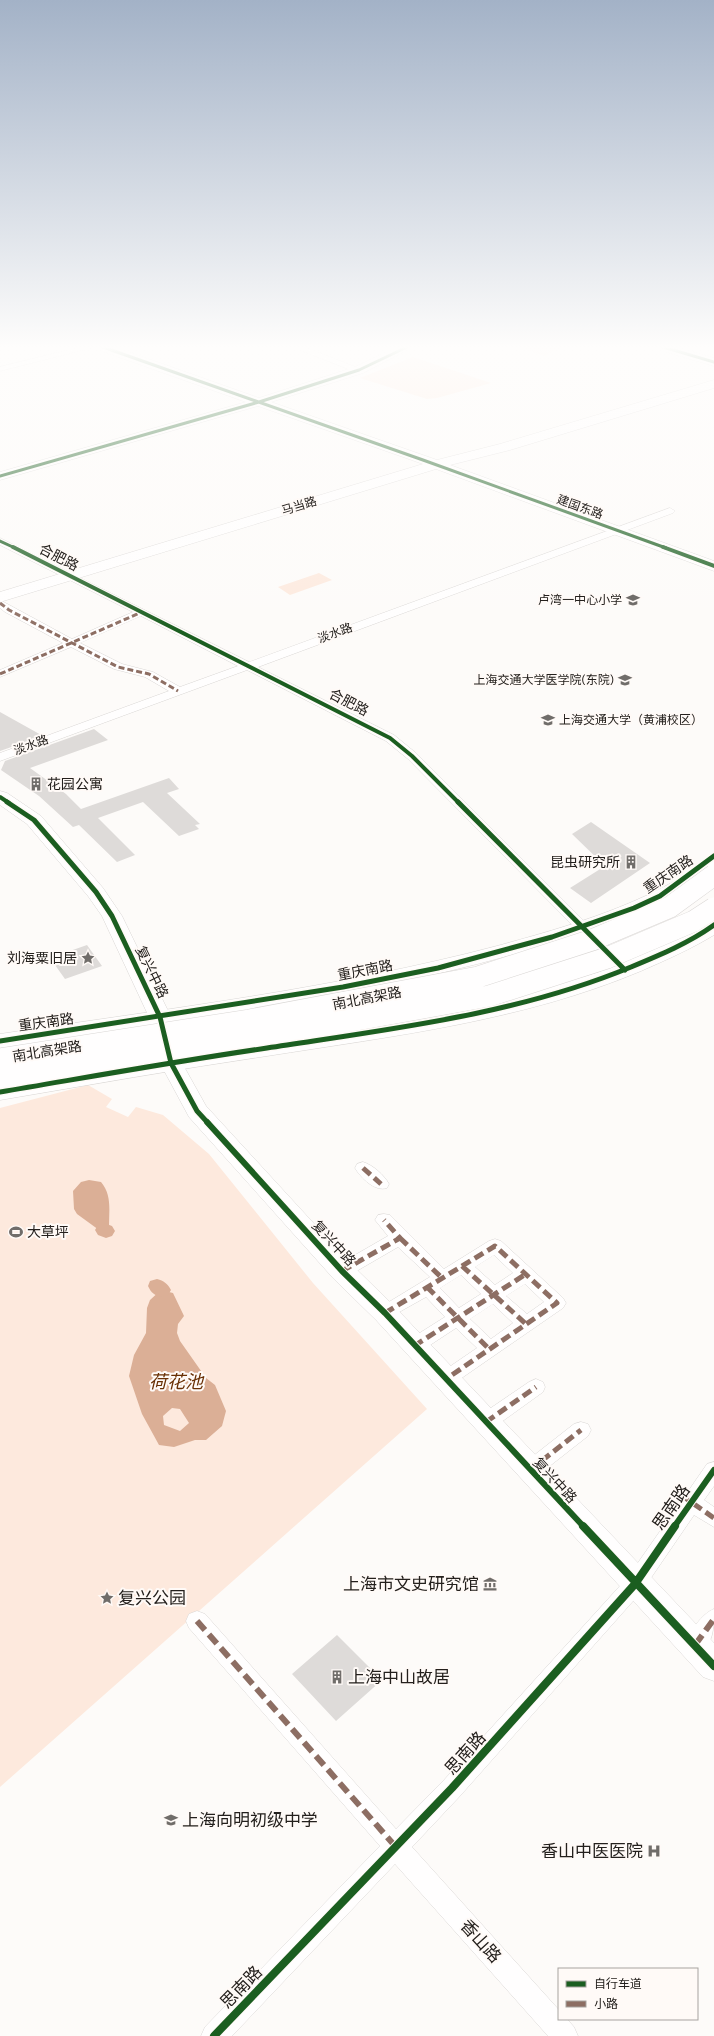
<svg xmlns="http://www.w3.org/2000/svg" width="714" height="2036" viewBox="0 0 714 2036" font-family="Figtree,'Noto Sans SC',sans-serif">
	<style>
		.green { fill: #fde9dd }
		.water { fill: #dbaf96; fill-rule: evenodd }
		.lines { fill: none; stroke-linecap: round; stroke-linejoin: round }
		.canal { fill: #dbaf96; fill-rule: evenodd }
		.building { fill: #dedbd9 }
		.street-casing { stroke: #dad7d5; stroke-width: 1 }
		.secondary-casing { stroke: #dad7d5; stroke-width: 1 }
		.primary-casing { stroke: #dad7d5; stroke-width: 1 }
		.street { fill: #fffefe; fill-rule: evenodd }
		.secondary { fill: #fffefe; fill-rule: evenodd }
		.primary { fill: #fffefe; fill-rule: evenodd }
		.highway-bridge-casing { stroke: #dad7d5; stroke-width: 22; stroke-linecap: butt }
		.highway-bridge { stroke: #fffefe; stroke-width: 21 }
		.quiet-far2 { stroke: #8d6e63; stroke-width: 3; stroke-dasharray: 6 3; stroke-linecap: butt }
		.quiet-far1 { stroke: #8d6e63; stroke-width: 5; stroke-dasharray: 10 5; stroke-linecap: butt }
		.quiet { stroke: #8d6e63; stroke-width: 6; stroke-dasharray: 12 6; stroke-linecap: butt }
		.cycleway-far4-casing { stroke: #fffaf7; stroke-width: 4.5 }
		.cycleway-far3-casing { stroke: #fffaf7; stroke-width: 6 }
		.cycleway-far2-casing { stroke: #fffaf7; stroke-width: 8 }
		.cycleway-far1-casing { stroke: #fffaf7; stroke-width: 8 }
		.cycleway-casing { stroke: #fffaf7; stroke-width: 10 }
		.cycleway-far4 { stroke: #1b5e20; stroke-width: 3 }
		.cycleway-far3 { stroke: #1b5e20; stroke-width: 4 }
		.cycleway-far2 { stroke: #1b5e20; stroke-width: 5 }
		.cycleway-far1 { stroke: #1b5e20; stroke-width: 6 }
		.cycleway { stroke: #1b5e20; stroke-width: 8 }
		.labels { text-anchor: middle; stroke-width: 4; stroke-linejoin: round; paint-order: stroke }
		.far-street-label { font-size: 12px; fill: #24201d; stroke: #fffaf7 }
		.far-poi-label { font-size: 12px; fill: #24201d; stroke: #fffaf7; text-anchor: end }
		.street-label { font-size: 14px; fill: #24201d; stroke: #fffaf7 }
		.poi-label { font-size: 14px; fill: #24201d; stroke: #fffaf7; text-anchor: start }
		.near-street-label { font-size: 17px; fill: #24201d; stroke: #fffaf7 }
		.near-poi-label { font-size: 17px; fill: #24201d; stroke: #fffaf7; text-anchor: start }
		.near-water-label { font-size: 18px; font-style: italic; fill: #693005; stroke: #fffaf7 }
	</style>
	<rect width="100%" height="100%" fill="#fdfbf9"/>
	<path class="green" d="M515,346h50l-21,10z
		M413,357l78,26 -54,15 -10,1 -67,-21z
		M319,573l13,7 -42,15 -12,-8z
		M88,1085l24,14 -6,8 22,10 8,-10 27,8 46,39 104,129 114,126 -427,378v-679z"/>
	<path class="water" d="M89,1180l12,2c11,13 8,28 8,44l-10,4 -22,-16 -3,-5 -1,-18 8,-9z
		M161,1290l12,3 11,23 -6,8 -1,9 3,8 26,37 9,7 11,26 -4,15 -16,14h-11l-21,7 -15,-2 -17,-31 -13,-38 5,-21 12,-22 1,-25 3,-8zM172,1408l8,1 9,14 -9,8 -16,-6 -1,-9z"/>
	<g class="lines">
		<path class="canal" d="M104,1223l8,3 3,5 -3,5 -6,2 -8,-3 -3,-5 3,-5z
			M157,1279c7,2 10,4 14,11l-3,5c-10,3 -16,0 -20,-9l2,-5z"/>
	</g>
	<path class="building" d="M0,712l43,24 -43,15z
		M94,729l14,11 -78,28 36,26 15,15 88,-31 10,11 -12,4 33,31 -5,1 4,4 -20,7 -36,-34 -45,16 37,37 -18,7 -38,-37 -6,2 -34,-31 -38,-26 4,-9z
		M591,822l59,41 -59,40 -21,-15 35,-22 -33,-32z
		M87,945l15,21 -37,13 -15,-21z
		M337,1635l45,45 -46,41 -44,-47z"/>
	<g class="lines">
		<g class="street-casing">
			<path id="street" d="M85,346h14l-99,25v-4z
				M290,346h12l61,24 -7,2z
				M670,508l5,3 -2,2 -415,154 136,68 22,18 207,207 2,3 -2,3h-10l-205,-207 -22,-18 -139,-71 -247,91v-8l169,-62 -24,-14 -31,-8 -43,-22 -71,30v-7l63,-27 -58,-31 -5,-4v-8l72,39 61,-27 -133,-67v-7l249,124zM141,616l97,50 -58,21 -27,-15 -31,-8 -42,-21z
				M363,1162c10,3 21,13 26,22l-2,4c-12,4 -26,-10 -32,-20l2,-4z
				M384,1214l6,1 54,54 45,-28 6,-2 6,2 62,57 3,5 -3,5 -110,76 -7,3 -7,-3 -2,-5 2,-5 38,-26 -21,-20 -35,23 -7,2 -7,-2 -2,-5 2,-5 38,-24 -19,-20 -41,23 -6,-2 -3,-5 3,-5 51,-31 -32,-30 -50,29 -6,2 -6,-2 -3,-5 3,-5 52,-30 -13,-16 3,-5zM494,1255l19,18 -18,12 -20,-18zM461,1275l20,19 -22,14 -19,-20zM525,1284l19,18 -17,12 -21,-18zM493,1304l20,19 -22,16 -21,-20z
				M536,1379l7,3 2,5 -2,5 -50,36 -7,2 -7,-2 -3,-6 3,-6 50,-34z
				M581,1422l7,2 3,6 -3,6 -51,40 -7,2 -7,-2 -3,-6 3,-6 51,-40z
				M714,1462v24l-10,14 10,7v20l-20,-12 -52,76 -182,205 -48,51 147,163v9h8l7,8 4,9h-30l-153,-172 -163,172h-31l4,-9 175,-181 -191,-218 -3,-7 3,-7 8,-3 8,3 191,215 48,-49 184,-203 51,-73 -5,-3 -3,-6 3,-6 7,-3 8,4 18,-26z
				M714,1609c0,19 0,38 -19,46l-8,-3 -3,-7c6,-13 17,-31 30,-36z"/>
		</g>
		<g class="secondary-casing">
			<path id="secondary" d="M94,346h18l147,52 96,-31 44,-21h16l-52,27 -92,29 166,58 63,-16 214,-64v8l-204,62 -60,15 264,96v10l-278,-102 -436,133v-10l423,-128 -165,-58 -258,74v-8l246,-70 -150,-53z
				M0,791l7,2 34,23 62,72 19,28 49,101 11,46 24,43 145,158 43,42 320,337v38l-11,-4 -327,-357 -43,-42 -144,-161 -29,-54 -11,-46 -47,-101 -14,-20 -61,-72 -27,-19z"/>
		</g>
		<g class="primary-casing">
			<path id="primary" d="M654,346h19l41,12v8l-58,-17z
				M714,859v15c-60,42 -133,62 -203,81 -167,46 -340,68 -511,93v-14c166,-25 334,-45 497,-88 73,-20 147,-41 210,-85z
				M714,919v16c-23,14 -48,25 -73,36 -119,50 -247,65 -374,85 -89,13 -178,29 -267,44v-16l414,-65 97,-20 88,-27 69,-30 39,-21z"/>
		</g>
		<use href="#street" class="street"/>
		<use href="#secondary" class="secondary"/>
		<use href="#primary" class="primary"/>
		<g class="highway-bridge-casing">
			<path id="highway-bridge" d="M0,1059l249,-39 229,-43 114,-37 78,-33 44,-32
				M0,1079l257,-41 232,-42 118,-38 87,-37 20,-13"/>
		</g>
		<use href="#highway-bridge" class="highway-bridge"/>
		<path class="quiet-far2" d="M0,603l9,7 109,57 31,7 29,17
			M0,674l142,-62"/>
		<path class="quiet-far1" d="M363,1168l18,16
			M400,1238l42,40
			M462,1266l64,58
			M342,1271l58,-33 -16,-18
			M427,1287l63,63
			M385,1313l110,-67 62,57 -111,76
			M414,1346l112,-72
			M486,1422l50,-35
			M530,1470l51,-40
			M681,1495l33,23"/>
		<path class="quiet" d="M197,1621l199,226
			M695,1645l19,-26"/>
		<g class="cycleway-far4-casing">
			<path id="cycleway-far4" d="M100,346l323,114 243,88
				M660,346l54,16
				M0,476l259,-74 100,-32 50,-24
				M0,541l15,7"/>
		</g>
		<g class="cycleway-far3-casing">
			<path id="cycleway-far3" d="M13,547l377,191 22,18 47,47
				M663,547l51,19
				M0,797l9,6"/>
		</g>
		<g class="cycleway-far2-casing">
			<path id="cycleway-far2" d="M7,802l27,18 62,72 16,24 48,101 11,46 26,48 11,12
				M458,802l167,168
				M0,1041l343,-54 95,-19 114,-31 82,-29 26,-12 54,-40
				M0,1092c89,-15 178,-31 267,-44 123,-19 248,-33 364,-81 29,-12 58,-24 83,-42"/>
		</g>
		<g class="cycleway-far1-casing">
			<path id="cycleway-far1" d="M207,1122l135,149 43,42 199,214
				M674,1527l40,-57"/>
		</g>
		<g class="cycleway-casing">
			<path id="cycleway" d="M583,1526l131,140
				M214,2036l238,-248 183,-204 40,-58"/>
		</g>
		<use href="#cycleway-far4" class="cycleway-far4"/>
		<use href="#cycleway-far3" class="cycleway-far3"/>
		<use href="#cycleway-far2" class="cycleway-far2"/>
		<use href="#cycleway-far1" class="cycleway-far1"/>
		<use href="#cycleway" class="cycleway"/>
	</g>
	<linearGradient id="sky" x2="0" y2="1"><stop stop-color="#a3b2c7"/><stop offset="0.55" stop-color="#fefdfc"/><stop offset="1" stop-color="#fefdfc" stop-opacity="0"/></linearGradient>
	<rect width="714" height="631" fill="url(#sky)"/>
	<defs>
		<g id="school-bare" transform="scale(1.08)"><path d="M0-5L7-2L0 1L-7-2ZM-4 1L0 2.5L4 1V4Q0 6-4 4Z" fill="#706d6a" stroke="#fffaf7" stroke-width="2.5" paint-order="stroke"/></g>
		<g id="university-bare" transform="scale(1.08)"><path d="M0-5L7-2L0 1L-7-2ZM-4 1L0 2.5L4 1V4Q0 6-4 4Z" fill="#706d6a" stroke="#fffaf7" stroke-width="2.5" paint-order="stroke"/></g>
		<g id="building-bare" transform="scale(1.08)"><path d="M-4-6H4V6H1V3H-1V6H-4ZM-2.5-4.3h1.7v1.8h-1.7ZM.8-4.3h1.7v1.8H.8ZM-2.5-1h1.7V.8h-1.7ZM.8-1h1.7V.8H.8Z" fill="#706d6a" stroke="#fffaf7" stroke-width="2.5" paint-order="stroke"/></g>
		<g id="sight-bare" transform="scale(1.08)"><path d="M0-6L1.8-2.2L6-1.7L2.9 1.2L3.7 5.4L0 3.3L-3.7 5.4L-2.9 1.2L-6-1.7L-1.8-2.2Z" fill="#706d6a" stroke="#fffaf7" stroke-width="2.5" paint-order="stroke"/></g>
		<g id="stadium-bare" transform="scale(1.08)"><path d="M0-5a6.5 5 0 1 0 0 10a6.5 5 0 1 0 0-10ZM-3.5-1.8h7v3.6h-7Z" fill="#706d6a" stroke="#fffaf7" stroke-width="2.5" paint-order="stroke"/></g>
		<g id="museum-bare" transform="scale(1.08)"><path d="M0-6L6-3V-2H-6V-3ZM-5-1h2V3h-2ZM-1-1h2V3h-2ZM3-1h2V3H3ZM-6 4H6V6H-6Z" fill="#706d6a" stroke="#fffaf7" stroke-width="2.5" paint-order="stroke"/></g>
		<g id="hospital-bare" transform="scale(1.08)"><path d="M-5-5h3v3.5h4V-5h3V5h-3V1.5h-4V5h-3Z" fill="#706d6a" stroke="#fffaf7" stroke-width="2.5" paint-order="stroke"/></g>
	</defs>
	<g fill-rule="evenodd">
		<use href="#school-bare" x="633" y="600"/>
		<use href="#school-bare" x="625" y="680"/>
		<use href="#university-bare" x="548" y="720"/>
		<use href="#building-bare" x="36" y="784"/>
		<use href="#building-bare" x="631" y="862"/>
		<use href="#sight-bare" x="88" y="958"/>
		<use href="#stadium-bare" x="16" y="1232"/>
		<use href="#museum-bare" x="490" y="1584"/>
		<use href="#sight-bare" x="107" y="1598"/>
		<use href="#building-bare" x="337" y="1677"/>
		<use href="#school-bare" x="171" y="1820"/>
		<use href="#hospital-bare" x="654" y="1851"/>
	</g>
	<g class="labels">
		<g class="far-street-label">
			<text transform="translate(299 506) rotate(-17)" y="4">马当路</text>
			<text transform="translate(580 507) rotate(20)" y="4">建国东路</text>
			<text transform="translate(335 633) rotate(-20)" y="4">淡水路</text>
			<text transform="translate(31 745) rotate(-20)" y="4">淡水路</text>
		</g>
		<g class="far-poi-label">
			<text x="622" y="604">卢湾一中心小学</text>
			<text x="614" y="684">上海交通大学医学院(东院)</text>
			<text x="559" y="724" text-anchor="start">上海交通大学（黄浦校区）</text>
		</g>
		<g class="street-label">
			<text transform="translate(59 557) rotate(27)" y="5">合肥路</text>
			<text transform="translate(349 702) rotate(27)" y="5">合肥路</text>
			<text transform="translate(668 874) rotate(-34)" y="5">重庆南路</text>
			<text transform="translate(365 970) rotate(-11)" y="5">重庆南路</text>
			<text transform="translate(152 972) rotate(64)" y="5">复兴中路</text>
			<text transform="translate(367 998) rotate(-11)" y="5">南北高架路</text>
			<text transform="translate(46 1022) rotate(-8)" y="5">重庆南路</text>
			<text transform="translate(47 1051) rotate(-9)" y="5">南北高架路</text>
			<text transform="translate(334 1243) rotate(47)" y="5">复兴中路</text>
			<text transform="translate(555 1480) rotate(47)" y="5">复兴中路</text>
		</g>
		<g class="poi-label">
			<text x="47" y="789">花园公寓</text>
			<text x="620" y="867" text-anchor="end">昆虫研究所</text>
			<text x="77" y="963" text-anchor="end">刘海粟旧居</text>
			<text x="27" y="1237">大草坪</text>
		</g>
		<g class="near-street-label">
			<text transform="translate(671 1507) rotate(-55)" y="6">思南路</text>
			<text transform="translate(465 1753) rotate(-48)" y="6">思南路</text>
			<text transform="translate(481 1941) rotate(48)" y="6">香山路</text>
			<text transform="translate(241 1987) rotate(-46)" y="6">思南路</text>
		</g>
		<g class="near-poi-label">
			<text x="479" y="1590" text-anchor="end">上海市文史研究馆</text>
			<text x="118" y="1604">复兴公园</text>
			<text x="348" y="1683">上海中山故居</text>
			<text x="182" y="1826">上海向明初级中学</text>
			<text x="643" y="1857" text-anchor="end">香山中医医院</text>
		</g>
		<g class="near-water-label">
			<text x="176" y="1388">荷花池</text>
		</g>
	</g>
	<rect x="558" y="1968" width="140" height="52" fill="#fffaf7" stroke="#a7a3a0"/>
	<rect x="566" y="1981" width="20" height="6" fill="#1b5e20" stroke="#a7a3a0"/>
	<text x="594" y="1988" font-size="12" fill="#24201d">自行车道</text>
	<rect x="566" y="2001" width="20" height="6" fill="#8d6e63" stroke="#a7a3a0"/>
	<text x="594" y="2008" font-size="12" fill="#24201d">小路</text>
</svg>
